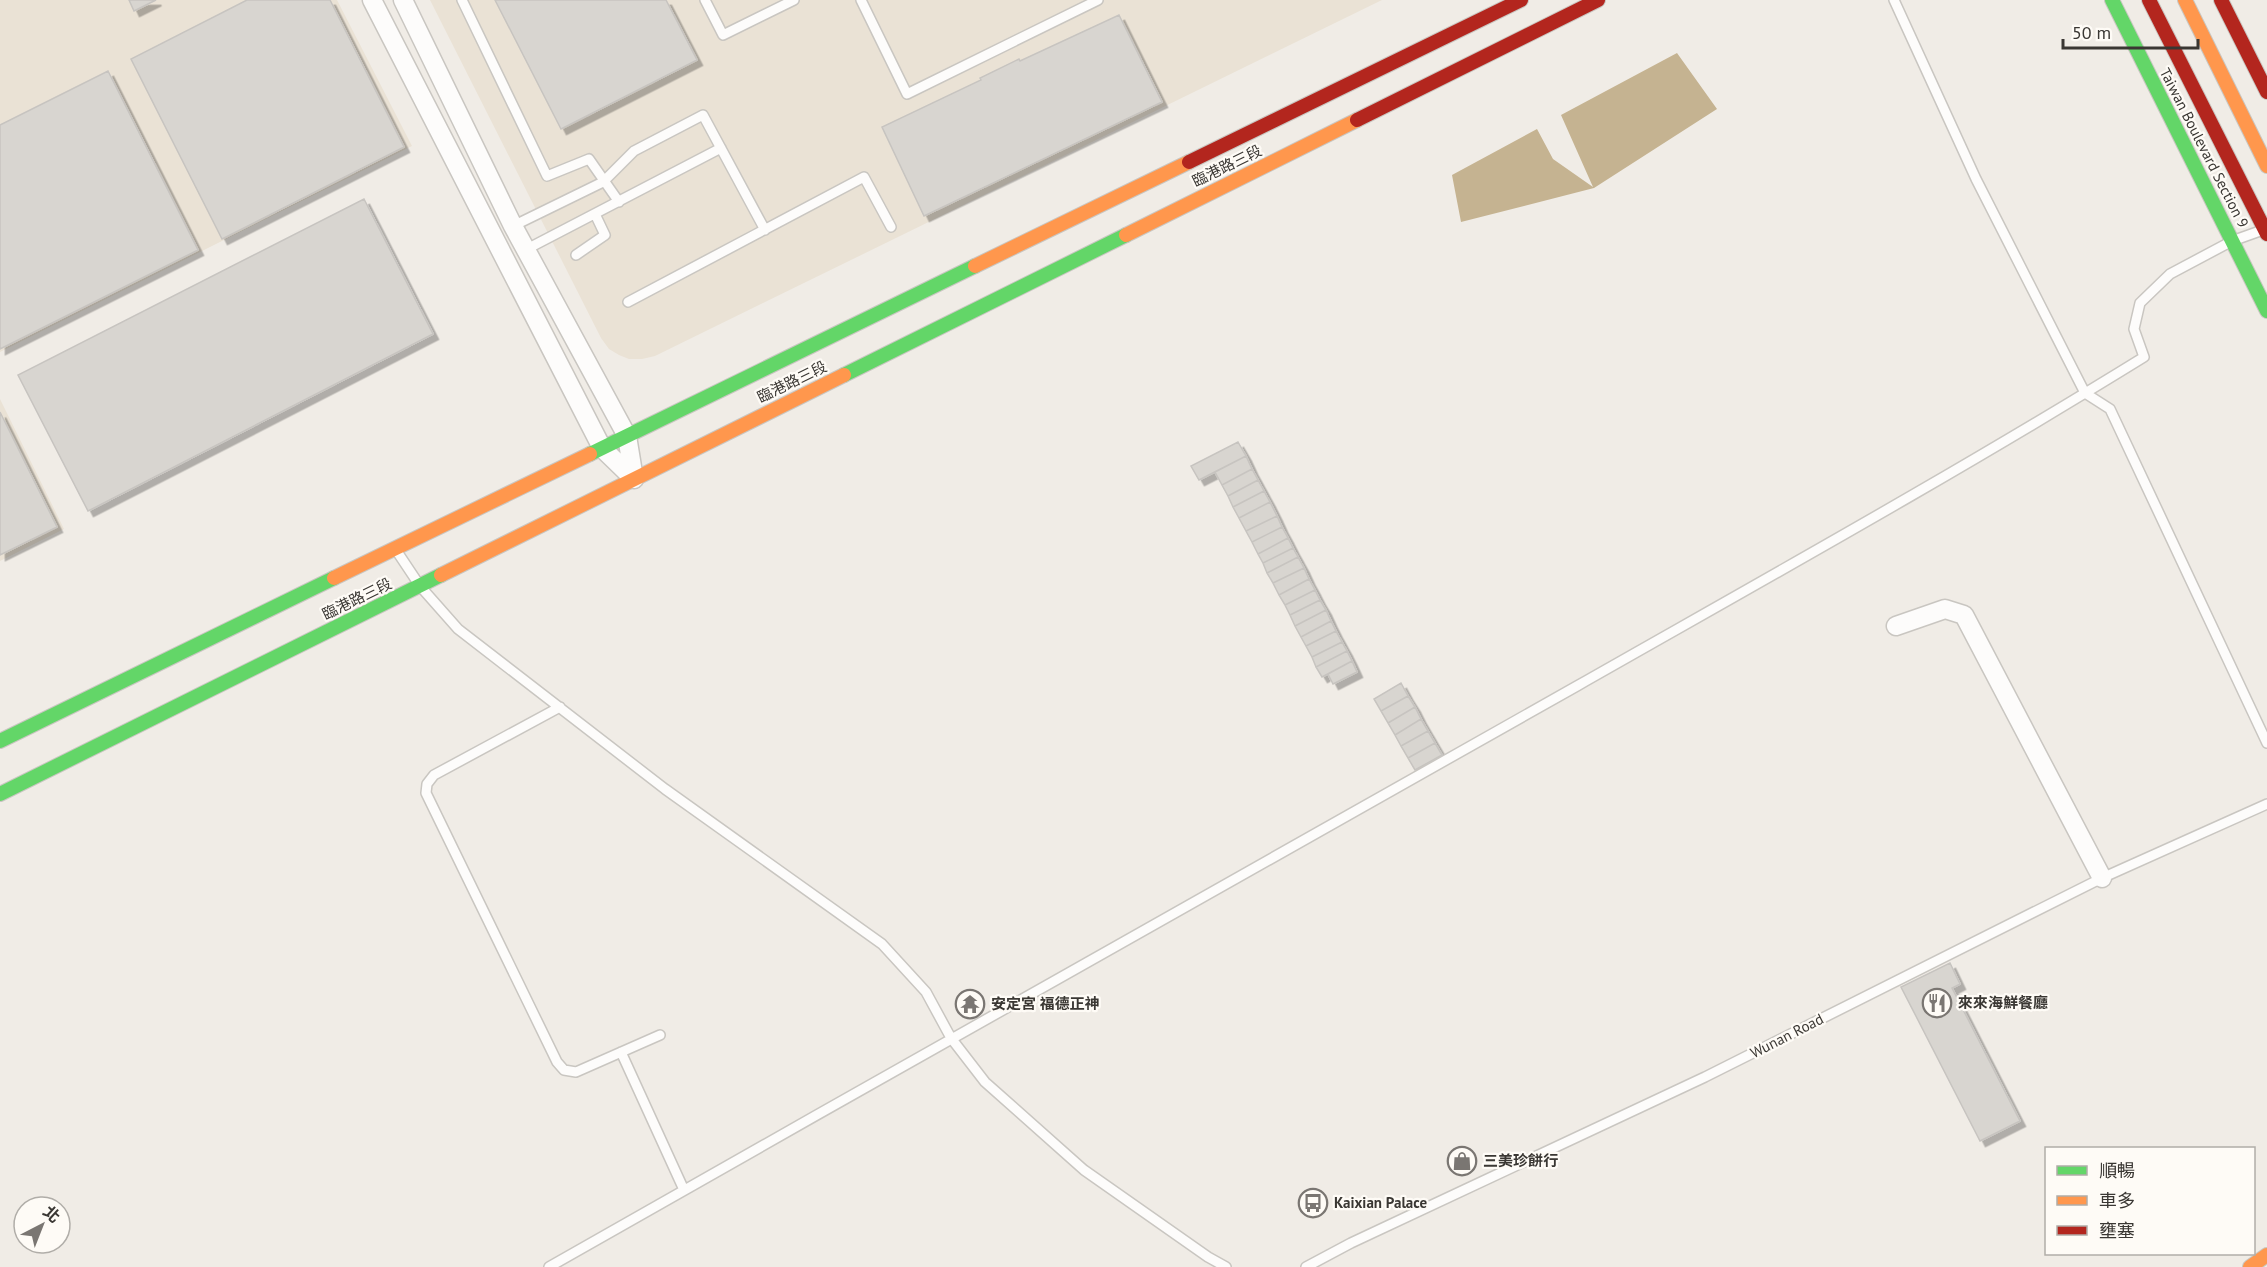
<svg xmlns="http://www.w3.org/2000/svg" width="2267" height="1267" viewBox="0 0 2267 1267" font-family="'PT Sans','Noto Sans TC',sans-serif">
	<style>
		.built { fill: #eae2d5 }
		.water { fill: #c5b391 }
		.building { fill: #d8d5d0; stroke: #c7c4c0; stroke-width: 1.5; filter: url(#shadow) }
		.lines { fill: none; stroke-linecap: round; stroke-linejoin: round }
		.lane-casing { stroke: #c9c6c1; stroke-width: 12 }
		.street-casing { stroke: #c9c6c1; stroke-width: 21 }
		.fast-casing { stroke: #c9c6c1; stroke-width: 16 }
		.slow-casing { stroke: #c9c6c1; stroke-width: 16 }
		.jam-casing { stroke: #c9c6c1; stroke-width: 16 }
		.lane { stroke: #fdfcfb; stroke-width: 9 }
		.street { stroke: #fdfcfb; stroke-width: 18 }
		.fast { stroke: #63d668; stroke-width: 14 }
		.slow { stroke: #ff974d; stroke-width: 14 }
		.jam { stroke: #b3261e; stroke-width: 14 }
		.labels { text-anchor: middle; stroke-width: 4.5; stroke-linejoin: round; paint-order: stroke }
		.street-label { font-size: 15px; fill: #3a3733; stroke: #fefbf6 }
		.poi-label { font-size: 15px; font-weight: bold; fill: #3a3733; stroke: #fefbf6; text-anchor: start }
	</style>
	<defs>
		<filter id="shadow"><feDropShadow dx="5.5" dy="5.5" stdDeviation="0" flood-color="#0004"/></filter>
	</defs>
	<rect width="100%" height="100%" fill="#f0ece6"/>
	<path class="built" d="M0,0h337l75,146 -412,206z
		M430,0h952l-727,356 -13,3h-13l-10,-4 -10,-6 -8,-11z
		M0,399l64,130 -64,32z"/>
	<path class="water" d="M1677,53l40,56 -123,79 -133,34 -9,-47 85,-46 16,30 40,28 -32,-72z"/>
	<path class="building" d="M129,0h27l-22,11z
		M247,0h83l74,147 -182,92 -91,-180z
		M495,0h171l31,60 -136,69z
		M1119,15l43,87 -238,114 -42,-89 99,-47 -1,-2 39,-19 1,2z
		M108,71l90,179 -198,99v-224z
		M364,199l69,135 -345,177 -70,-136z
		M0,412l57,115 -57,28z
		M1238,442l8,14 -47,24 -8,-14z
		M1246,456l6,13 -30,16 -7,-13z
		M1252,469l6,11 -30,16 -6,-11z
		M1258,480l6,11 -31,16 -5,-11z
		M1264,491l6,11 -31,16 -6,-11z
		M1270,502l7,14 -31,15 -7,-13z
		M1277,516l5,11 -30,15 -6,-11z
		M1282,527l6,11 -30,16 -6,-12z
		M1288,538l5,10 -30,15 -5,-9z
		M1293,548l5,9 -31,16 -4,-10z
		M1298,557l6,11 -31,15 -6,-10z
		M1304,568l5,11 -30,16 -6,-12z
		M1309,579l6,11 -30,15 -6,-10z
		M1315,590l5,10 -30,15 -5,-10z
		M1320,600l6,10 -31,16 -5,-11z
		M1326,610l5,11 -30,16 -6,-11z
		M1331,621l5,10 -30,15 -5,-9z
		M1336,631l6,11 -30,15 -6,-11z
		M1342,642l5,9 -31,16 -4,-10z
		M1347,651l5,10 -30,16 -6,-10z
		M1352,661l5,11 -24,12 -5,-10z
		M1401,683l7,13 -27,15 -7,-12z
		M1408,696l7,11 -27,16 -7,-12z
		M1415,707l6,12 -26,16 -7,-12z
		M1421,719l7,12 -27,15 -6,-11z
		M1428,731l7,12 -27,15 -7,-12z
		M1435,743l7,12 -27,15 -7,-12z
		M1950,963l10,21 -8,4 68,133 -40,20 -79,-154z"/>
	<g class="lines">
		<g class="lane-casing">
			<path id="lane" d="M462,0l85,176 42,-17 30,43
				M705,0l18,35 71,-35
				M861,0l46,94 191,-94
				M1894,0l82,179 109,214 25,16 157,334
				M513,226l90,-44 31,-31 69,-36 62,115
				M525,250l196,-102
				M576,255l29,-20 -10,-21
				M628,302l236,-125 27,50
				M398,553l22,33 38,43 207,160 217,155 44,48 25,46 34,44 99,88 124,87 18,10
				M560,707l-126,68 -7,9 -1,9 131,269 7,8 12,2 84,-37
				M621,1052l63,138
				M549,1267c342,-195 686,-387 1028,-581 190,-108 381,-214 567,-329l-10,-28 6,-26 30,-29 62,-33 28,-10
				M1306,1267l45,-24 354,-166 397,-199 165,-74"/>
		</g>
		<g class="street-casing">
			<path id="street" d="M372,0l230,448 32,31
				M403,0l110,226 114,210 7,43
				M1896,626l49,-17 19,6 138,263"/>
		</g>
		<g class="fast-casing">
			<path id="fast" d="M2112,0l155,311
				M844,375l282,-140
				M590,454l385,-188
				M0,741l334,-163
				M0,794l441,-219"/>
		</g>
		<g class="slow-casing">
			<path id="slow" d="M2185,0l82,166
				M1126,235l231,-115
				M975,266l214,-104
				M441,575l403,-200
				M334,578l256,-124
				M2250,1267l17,-12"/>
		</g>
		<g class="jam-casing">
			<path id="jam" d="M2149,0l118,234
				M2221,0l46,92
				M1357,120l241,-120
				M1189,162l332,-162"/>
		</g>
		<use href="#lane" class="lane"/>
		<use href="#street" class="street"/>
		<use href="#fast" class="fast"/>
		<use href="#slow" class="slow"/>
		<use href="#jam" class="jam"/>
	</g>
	<defs>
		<g id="restaurant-ring" transform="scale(1.5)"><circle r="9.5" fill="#fefbf6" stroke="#7a7672" stroke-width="1.5"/><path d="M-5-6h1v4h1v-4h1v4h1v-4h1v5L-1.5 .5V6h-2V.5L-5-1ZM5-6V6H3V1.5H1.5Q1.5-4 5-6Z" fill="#7a7672"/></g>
		<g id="temple-ring" transform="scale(1.5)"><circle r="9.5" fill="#fefbf6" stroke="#7a7672" stroke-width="1.5"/><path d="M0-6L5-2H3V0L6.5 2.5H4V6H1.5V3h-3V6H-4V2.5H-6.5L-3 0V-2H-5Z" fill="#7a7672"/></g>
		<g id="shop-ring" transform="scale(1.5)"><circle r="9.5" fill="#fefbf6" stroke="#7a7672" stroke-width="1.5"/><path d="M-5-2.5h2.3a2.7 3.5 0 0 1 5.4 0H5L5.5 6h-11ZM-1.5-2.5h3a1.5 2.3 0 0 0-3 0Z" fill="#7a7672"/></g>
		<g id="bus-ring" transform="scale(1.5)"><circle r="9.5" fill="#fefbf6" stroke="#7a7672" stroke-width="1.5"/><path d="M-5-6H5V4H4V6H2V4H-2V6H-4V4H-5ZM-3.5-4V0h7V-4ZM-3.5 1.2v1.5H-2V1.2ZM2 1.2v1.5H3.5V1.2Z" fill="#7a7672"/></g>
	</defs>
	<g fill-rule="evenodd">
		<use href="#restaurant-ring" x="1937" y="1003"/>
		<use href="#temple-ring" x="970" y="1004"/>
		<use href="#shop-ring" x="1462" y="1161"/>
		<use href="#bus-ring" x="1313" y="1203"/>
	</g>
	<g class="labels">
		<g class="street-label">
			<text transform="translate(2204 148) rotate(63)" y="5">Taiwan Boulevard Section 9</text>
			<text transform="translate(1227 166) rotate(-26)" y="5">臨港路三段</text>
			<text transform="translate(792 382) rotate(-26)" y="5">臨港路三段</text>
			<text transform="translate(357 599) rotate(-26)" y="5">臨港路三段</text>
			<text transform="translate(1787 1036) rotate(-27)" y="5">Wunan Road</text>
		</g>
		<g class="poi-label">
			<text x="1958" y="1008">來來海鮮餐廳</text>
			<text x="991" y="1009">安定宮 福德正神</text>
			<text x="1483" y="1166">三美珍餅行</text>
			<text x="1334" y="1208">Kaixian Palace</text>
		</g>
	</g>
	<rect x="2045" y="1147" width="210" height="108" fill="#fefbf6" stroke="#b0ada8" stroke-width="1.5"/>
	<rect x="2057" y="1166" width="30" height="9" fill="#63d668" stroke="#b0ada8" stroke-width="1.5"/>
	<text x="2099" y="1177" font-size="18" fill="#3a3733">順暢</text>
	<rect x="2057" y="1196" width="30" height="9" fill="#ff974d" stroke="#b0ada8" stroke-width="1.5"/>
	<text x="2099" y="1207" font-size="18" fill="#3a3733">車多</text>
	<rect x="2057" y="1226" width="30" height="9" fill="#b3261e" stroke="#b0ada8" stroke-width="1.5"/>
	<text x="2099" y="1237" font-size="18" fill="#3a3733">壅塞</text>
	<g transform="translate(42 1225) rotate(42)"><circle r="28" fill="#fefbf6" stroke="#b0ada8" stroke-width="1.5"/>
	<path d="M0-4.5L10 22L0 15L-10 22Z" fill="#7a7672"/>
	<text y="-9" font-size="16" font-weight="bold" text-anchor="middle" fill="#3a3733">北</text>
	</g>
	<path d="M2063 39v9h135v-9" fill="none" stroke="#3a3733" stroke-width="3"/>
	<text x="2072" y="39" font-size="18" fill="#3a3733" stroke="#fefbf6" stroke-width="4.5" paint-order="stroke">50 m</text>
</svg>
